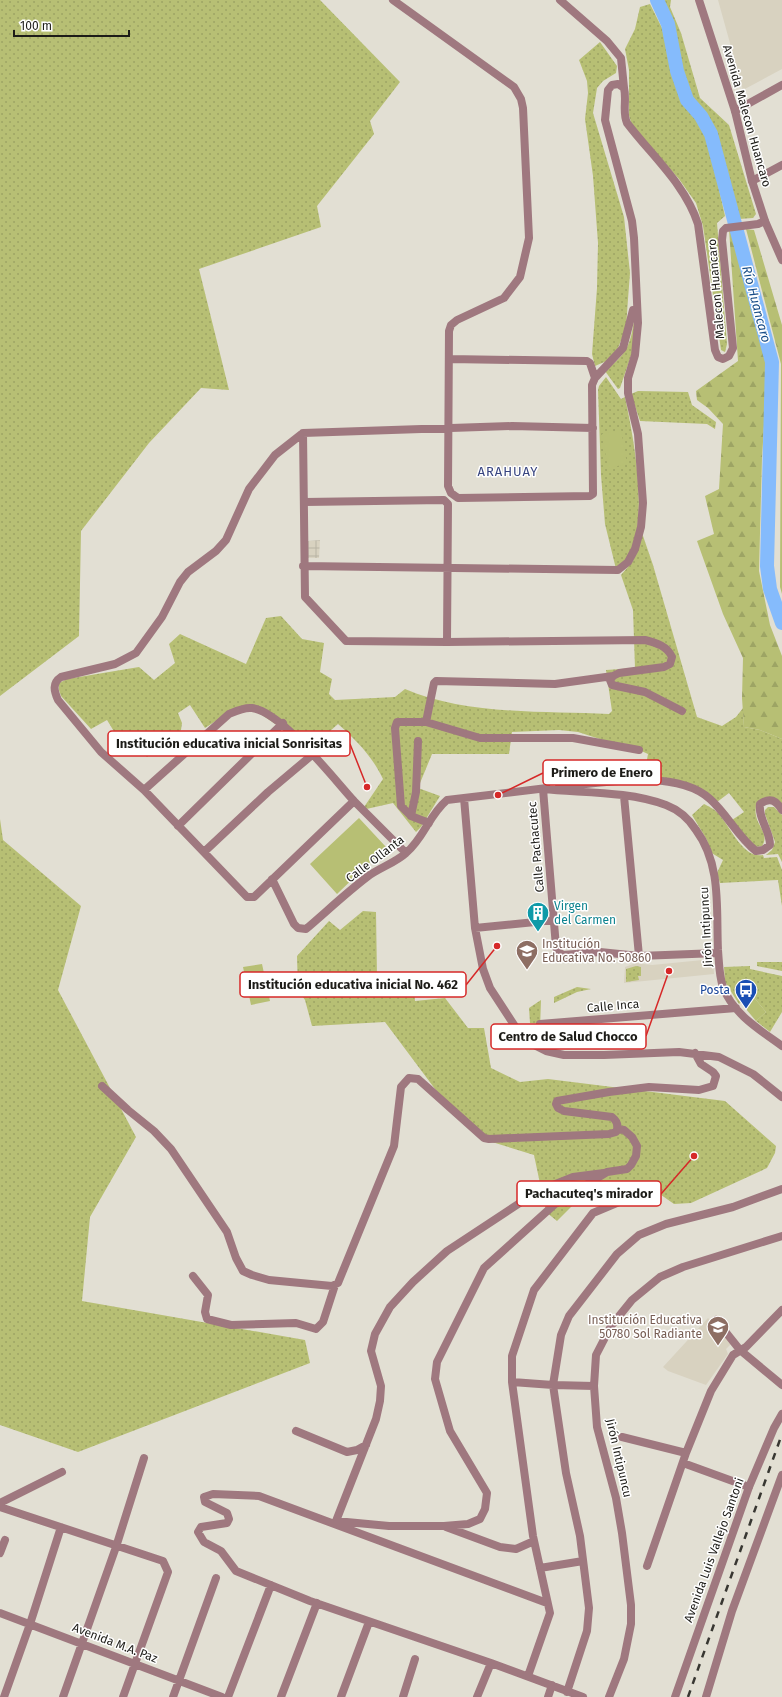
<svg xmlns="http://www.w3.org/2000/svg" width="782" height="1697" viewBox="0 0 782 1697" font-family="'Fira Sans',sans-serif">
	<style>
		.built { fill: #d8d2c0 }
		.industrial { fill: url(#industrial-grid) }
		.grass { fill: url(#grass-dots) }
		.forest { fill: url(#forest-firs) }
		.pitch { fill: #b7bf74 }
		.lines { fill: none; stroke-linecap: round; stroke-linejoin: round }
		.river { stroke: #85bbfc; stroke-width: 14 }
		.minor { stroke: #9f787f; stroke-width: 8 }
		.tertiary { stroke: #9f787f; stroke-width: 8 }
		.rail { stroke: #383732; stroke-width: 2.5; stroke-dasharray: 7 7; stroke-linecap: butt }
		.labels { text-anchor: middle; stroke-width: 3; stroke-linejoin: round; paint-order: stroke }
		.street-label { font-size: 12px; fill: #1d1c18; stroke: #fff }
		.culture-label { font-size: 12px; fill: #0d838f; stroke: #fff; text-anchor: start }
		.education-label { font-size: 12px; fill: #785e54; stroke: #fff; text-anchor: start }
		.transit-label { font-size: 12px; fill: #164399; stroke: #fff; text-anchor: end }
		.water-label { font-size: 13px; font-style: italic; fill: #184d88; stroke: #fff }
		.neighbourhood-label { font-size: 13px; letter-spacing: 1px; fill: #37447f; stroke: #fff }
		.leader { fill: none; stroke: #d62828; stroke-width: 1.5 }
		.callout-dot { fill: #d62828; stroke: #fff; stroke-width: 1.5 }
		.callout { fill: #fff; stroke: #d62828; stroke-width: 1.5 }
		.callout-label { font-size: 13px; text-anchor: middle; font-weight: bold; fill: #1d1c18 }
	</style>
	<defs>
		<pattern id="industrial-grid" width="8" height="8" patternUnits="userSpaceOnUse"><rect width="8" height="8" fill="#d8d2c0"/><path d="M0 4h8M4 0v8" fill="none" stroke="#b9b4a4"/></pattern>
		<pattern id="grass-dots" width="8" height="8" patternUnits="userSpaceOnUse"><rect width="8" height="8" fill="#b7bf74"/><path d="M2 2h.1M6 6h.1" fill="none" stroke="#9da464" stroke-width="1.8" stroke-linecap="round"/></pattern>
		<pattern id="forest-firs" width="22" height="20" patternUnits="userSpaceOnUse"><rect width="22" height="20" fill="#b7bf74"/><path d="M5 1l3.5 6h-7zM16 11l3.5 6h-7z" fill="#9da464"/></pattern>
	</defs>
	<rect width="100%" height="100%" fill="#e2dfd3"/>
	<path class="built" d="M718,0h64v69l-39,21z
		M713,959l1,15 -90,9 1,-16 11,-4 16,2z
		M708,1318l24,25 -6,6 2,5 -22,31 -38,-14 -5,-4z"/>
	<path class="industrial" d="M320,540l-1,18h-11v-17z"/>
	<path class="grass" d="M0,0h320l80,82 -30,39 4,13 -57,72 4,21 -122,42 30,121 -28,-2 -52,55 -68,88 -2,105 -79,60z
		M662,0h9l-1,7 11,26 19,65 29,27 27,89 -3,4 -14,1 -25,-92 -23,-28 -10,-23 -12,-61z
		M650,4l12,24 13,56 6,16 15,17 11,18 18,81 -8,7 10,121 -2,8 -4,-2 -18,-124 -7,-23 -17,-24 -47,-53 -3,-11v-45l-4,-21 10,-20 5,-22z
		M600,42l17,24 -1,7 -13,8 -6,7 -4,25 31,104 6,56 -2,26 -2,29 -8,20 -9,12 -14,6 -3,-12 5,-66 1,-45 -5,-67 -8,-57 3,-26 -1,-12 -8,-21z
		M635,313v31l-15,44 -2,1 -13,-18c24,-19 26,-28 30,-58z
		M606,377l15,22 4,-2c8,39 31,147 -9,172l-11,-45 -4,-49 -3,-85 1,-4z
		M638,391l50,1 4,13 24,17 -1,7 -8,-5 -67,-3 -9,-27z
		M642,533l11,32 44,152 25,9 14,-9 7,-9 1,19 16,3 22,9v65l-6,-5 -20,6c0,3 -1,7 0,10 1,11 14,19 6,31l-6,1 -4,-2 -20,-25 12,-8 -15,-19 -12,9 -8,-8 -50,-13 -1,-15 -12,-1 2,-11 -22,-10 -20,-3 -28,-9 -19,-2 -47,2 -3,22h-77l-14,34 22,8 -19,31 -5,5 -23,-29 -31,7 21,-31c-11,-23 -26,-38 -45,-55l-27,24 -58,-39 -25,4 -23,15 -15,-23 -12,8 4,10 -1,7 -34,27 -22,-20 -7,1 -11,-18 -16,9 -30,-33 -2,-6v-7l8,-4 72,-12 15,13 21,-17 -6,-19 11,-10 66,30 20,-46 15,-2 21,23 22,4 -4,29 12,7 -3,15 6,6 60,-3 10,-8c60,26 139,22 204,25l3,-3 -6,-41 29,-2 -2,-58 -12,-35 12,-14z
		M704,804c4,2 10,5 13,8 13,13 25,47 46,43l1,3 13,-1 5,13v36l-4,-26 -58,3 -3,-10 6,-13 -13,-8 -3,-12 -15,-25z
		M768,807h6l8,8v47l-4,-8 -12,1 6,-5 3,-8 -10,-28v-4z
		M0,819l3,21 78,66 -23,84 78,147 -46,80 -8,84 223,39 5,23 -232,89 -78,-27z
		M363,911l13,1 1,65 36,-1 2,25 30,-3 23,30h16l7,40 29,14 28,-3 177,22 51,45 -1,7 -8,15 -76,35 -17,1 -20,-14 -3,-6 -27,6 -4,-7 -43,18 -20,20 -11,-9 -12,-57 -42,-13 -54,-49 -53,-71 -73,4 -7,-26 -7,-10 -1,-34 32,-35 11,9z
		M757,962h25v9l-25,-5z
		M636,966l5,1v9h-3l1,4 -13,2v-13z
		M750,966v3l32,7v36l-12,20 -14,-11 10,-9 -15,-18 -12,10 -14,-22 -1,-15z
		M577,987l14,2 -14,3 -23,11v-6z
		M541,1000l-1,29h-3l-1,-6h-6l-1,-15z"/>
	<path class="forest" d="M733,228l33,129 1,20 -5,81 -3,113 11,54 12,31v83l-22,-9 -16,-3 -2,-29 1,-40 -20,-44 -26,-73 17,-7 -9,-38 14,-7 4,-65 -15,-16 -11,-8 -1,-9 42,-30 -9,-132z
		M746,229l8,1 28,95v269l-2,-7 1,-223z"/>
	<path class="pitch" d="M621,430l6,34 -19,4 -6,-34z
		M359,818l27,29 -49,47 -27,-30z
		M262,964l8,37 -19,4 -8,-38z
		M751,994l15,18 -10,9 -15,-18z"/>
	<g class="lines">
		<path class="river" d="M657,0l11,24 9,47 10,29 14,16 10,18 61,228 -5,204 3,23 12,34"/>
		<path class="minor" d="M393,0l121,87 7,12 2,9 6,130 -9,39 -16,21 -47,22 -6,5 -2,6 -1,155 3,7 7,5 132,-2 3,-2 -1,-109 3,-7 -5,-15 -3,-2 -138,-2
			M560,0l47,41 14,17 3,30
			M735,111l47,-26
			M752,181l30,-16
			M595,378l28,-30 10,-38
			M303,433l2,164 41,44 101,1 198,-2c12,3 22,6 27,17l-2,7 -6,3 -45,6 -6,3 -3,4 2,5 33,7 37,19
			M305,502l139,-2 4,4 -1,138
			M303,566l315,4 10,-8 7,-13 6,-22 2,-24 -5,-69 -10,-41v-15l7,-23 3,-32 -4,-85 -2,-17 -27,-101 3,-30 4,-5 6,-1 6,4c3,12 -2,24 3,35 25,33 58,61 71,101l17,126 3,7 5,2 6,-3 4,-8 -11,-108 1,-9 3,-3 32,-4 7,-3
			M426,722l54,16h93l66,12
			M559,787c41,-4 117,-19 151,12 17,15 28,38 46,52l7,-1 7,-5c0,-15 -12,-26 -10,-41 10,-7 16,-4 22,6
			M144,790l85,-76c7,-3 15,-7 23,-6 30,4 81,70 102,93l-100,96h-7l-103,-107 -43,-38 -43,-52c-4,-9 -6,-17 3,-23l54,-13 21,-11 26,-36 18,-35 8,-10 28,-21 10,-11 23,-51 26,-34 28,-22 209,-7 81,2
			M624,796l15,160
			M464,798l11,130 8,41 7,19 30,46 10,9 16,8 18,4h40l75,-3 40,5 34,17 29,23
			M354,801l52,52
			M411,816l5,-24 2,-51
			M429,823l-18,-7 -10,-10 -6,-78 2,-6h29l8,-39 2,-2 119,3 58,-8
			M178,826l105,-103
			M204,852l64,-60 44,-37
			M272,879l22,45 4,4 8,1c20,-17 40,-36 61,-52 12,-9 28,-14 39,-24 18,-15 23,-38 41,-53l100,-12
			M475,928l80,-8
			M718,953l-79,3 -39,-4 -37,3 -5,-3 -2,-5 -13,-158c40,4 85,2 123,16 13,5 23,14 30,25 26,35 20,80 22,120 1,12 1,26 5,37 10,27 37,43 59,59
			M540,1024l196,-16
			M102,1086l26,24 26,21 17,18 56,83 9,26 7,13 9,4 17,5 63,6 6,-3 56,-137 7,-59 8,-9 9,1 66,59 5,1 120,-5 7,-2c3,-6 1,-11 -4,-15l-48,-6 -6,-3 -2,-4 1,-3 52,-9 40,-5 50,3 14,-4 3,-10 -3,-4 -12,-8 -6,-11
			M193,1276l15,19 -3,17 2,7 24,6 65,-2 20,6 7,-7 12,-37
			M716,1320l24,30 42,35
			M512,1382l41,3 41,1
			M296,1431l51,21 10,-2 9,-5
			M622,1437l64,16
			M683,1463l66,24
			M0,1503l62,-31
			M0,1507l163,54 5,11 -45,125
			M336,1521l53,5h55l24,-2 12,-5 5,-10 2,-16 -37,-62 -15,-52 2,-17 47,-94 71,-64 52,-32 20,-3 4,-4 5,-9 1,-10 -5,-9 -8,-7 -6,-1
			M336,1521l40,-102 4,-18 1,-15 -10,-35 4,-17 15,-27 23,-25 34,-31 91,-60 35,-14 31,-4
			M446,1527l54,20 16,2 18,-8
			M0,1553l5,-13
			M647,1566l39,-113 25,-62 22,-36 13,-8 36,-37
			M540,1568l43,-7
			M547,1603l-288,-107 -46,-2 -9,3 1,5 22,11 2,6 -2,4 -26,4 -3,5 6,10 17,9 15,20 74,30 181,62 92,34
			M0,1613l222,84
			M528,1676l22,-63 -17,-77 -21,-154v-26l22,-66 59,-77 57,-24
			M567,1692l20,-61 2,-23 -9,-72 -14,-63 -13,-88 8,-50 8,-19 48,-62 22,-19 27,-11 67,-17 49,-18
			M4,1697l26,-73 31,-97
			M63,1697l53,-150 28,-89
			M173,1697l43,-119
			M228,1697l43,-112
			M281,1697l36,-94
			M341,1697l28,-75
			M403,1697l12,-38
			M477,1697l14,-34
			M548,1697l4,-12
			M609,1697l15,-38 7,-35v-19l-9,-72 -6,-35 -19,-71 -3,-41 2,-31 15,-29 21,-26 28,-23 23,-10 99,-31
			M706,1697l26,-86 50,-136"/>
		<path class="tertiary" d="M699,0l36,111 17,70 13,40 17,39
			M675,1697l74,-210 25,-59 8,-14"/>
		<path class="rail" d="M688,1697l94,-263"/>
	</g>
	<defs>
		<g id="building-pin" transform="scale(1.15)"><path d="M0 17L-7.5 6A9.5 9.5 0 1 1 7.5 6Z" fill="#0f9aa8" stroke="#fff"/><path d="M-4-6H4V6H1V3H-1V6H-4ZM-2.5-4.3h1.7v1.8h-1.7ZM.8-4.3h1.7v1.8H.8ZM-2.5-1h1.7V.8h-1.7ZM.8-1h1.7V.8H.8Z" fill="#fff"/></g>
		<g id="school-pin" transform="scale(1.15)"><path d="M0 17L-7.5 6A9.5 9.5 0 1 1 7.5 6Z" fill="#8d6e63" stroke="#fff"/><path d="M0-5L7-2L0 1L-7-2ZM-4 1L0 2.5L4 1V4Q0 6-4 4Z" fill="#fff"/></g>
		<g id="bus-pin" transform="scale(1.15)"><path d="M0 17L-7.5 6A9.5 9.5 0 1 1 7.5 6Z" fill="#1a4fb4" stroke="#fff"/><path d="M-5-6H5V4H4V6H2V4H-2V6H-4V4H-5ZM-3.5-4V0h7V-4ZM-3.5 1.2v1.5H-2V1.2ZM2 1.2v1.5H3.5V1.2Z" fill="#fff"/></g>
	</defs>
	<g fill-rule="evenodd">
		<use href="#building-pin" x="538" y="913"/>
		<use href="#school-pin" x="527" y="951"/>
		<use href="#bus-pin" x="746" y="990"/>
		<use href="#school-pin" x="718" y="1327"/>
	</g>
	<g class="labels">
		<g class="street-label">
			<text transform="translate(747 116) rotate(74)" y="4">Avenida Malecon Huancaro</text>
			<text transform="translate(716 289) rotate(-95)" y="4">Malecon Huancaro</text>
			<text transform="translate(536 847) rotate(-95)" y="4">Calle Pachacutec</text>
			<text transform="translate(375 859) rotate(-37)" y="4">Calle Ollanta</text>
			<text transform="translate(706 927) rotate(-93)" y="4">Jirón Intipuncu</text>
			<text transform="translate(613 1006) rotate(-5)" y="4">Calle Inca</text>
			<text transform="translate(619 1458) rotate(77)" y="4">Jirón Intipuncu</text>
			<text transform="translate(714 1550) rotate(-70)" y="4">Avenida Luis Vallejo Santoni</text>
			<text transform="translate(115 1643) rotate(21)" y="4">Avenida M.A. Paz</text>
		</g>
		<g class="culture-label">
			<text x="554" y="910">Virgen<tspan x="554" dy="14">del Carmen</tspan></text>
		</g>
		<g class="education-label">
			<text x="542" y="948">Institución<tspan x="542" dy="14">Educativa No. 50860</tspan></text>
			<text x="702" y="1324" text-anchor="end">Institución Educativa<tspan x="702" dy="14">50780 Sol Radiante</tspan></text>
		</g>
		<g class="transit-label">
			<text x="730" y="994">Posta</text>
		</g>
		<g class="water-label">
			<text transform="translate(757 304) rotate(75)" y="5">Río Huancaro</text>
		</g>
		<g class="neighbourhood-label">
			<text x="508" y="476">ARAHUAY</text>
		</g>
	</g>
	<path class="leader" d="M367 787L350 744M498 795L543 773M497 946L466 985M669 971L646 1036M694 1156L661 1194"/>
	<g class="callout-dot">
		<circle cx="367" cy="787" r="4"/>
		<circle cx="498" cy="795" r="4"/>
		<circle cx="497" cy="946" r="4"/>
		<circle cx="669" cy="971" r="4"/>
		<circle cx="694" cy="1156" r="4"/>
	</g>
	<g class="callout">
		<rect x="108" y="731" width="242" height="25" rx="4"/>
		<rect x="543" y="760" width="118" height="25" rx="4"/>
		<rect x="240" y="972" width="226" height="25" rx="4"/>
		<rect x="491" y="1024" width="155" height="25" rx="4"/>
		<rect x="517" y="1181" width="144" height="25" rx="4"/>
	</g>
	<g class="callout-label">
		<text x="229" y="748">Institución educativa inicial Sonrisitas</text>
		<text x="602" y="777">Primero de Enero</text>
		<text x="353" y="989">Institución educativa inicial No. 462</text>
		<text x="568" y="1041">Centro de Salud Chocco</text>
		<text x="589" y="1198">Pachacuteq's mirador</text>
	</g>
	<path d="M14 30v6h115v-6" fill="none" stroke="#1d1c18" stroke-width="2"/>
	<text x="20" y="30" font-size="12" fill="#1d1c18" stroke="#ffffff" stroke-width="3" paint-order="stroke">100 m</text>
</svg>
